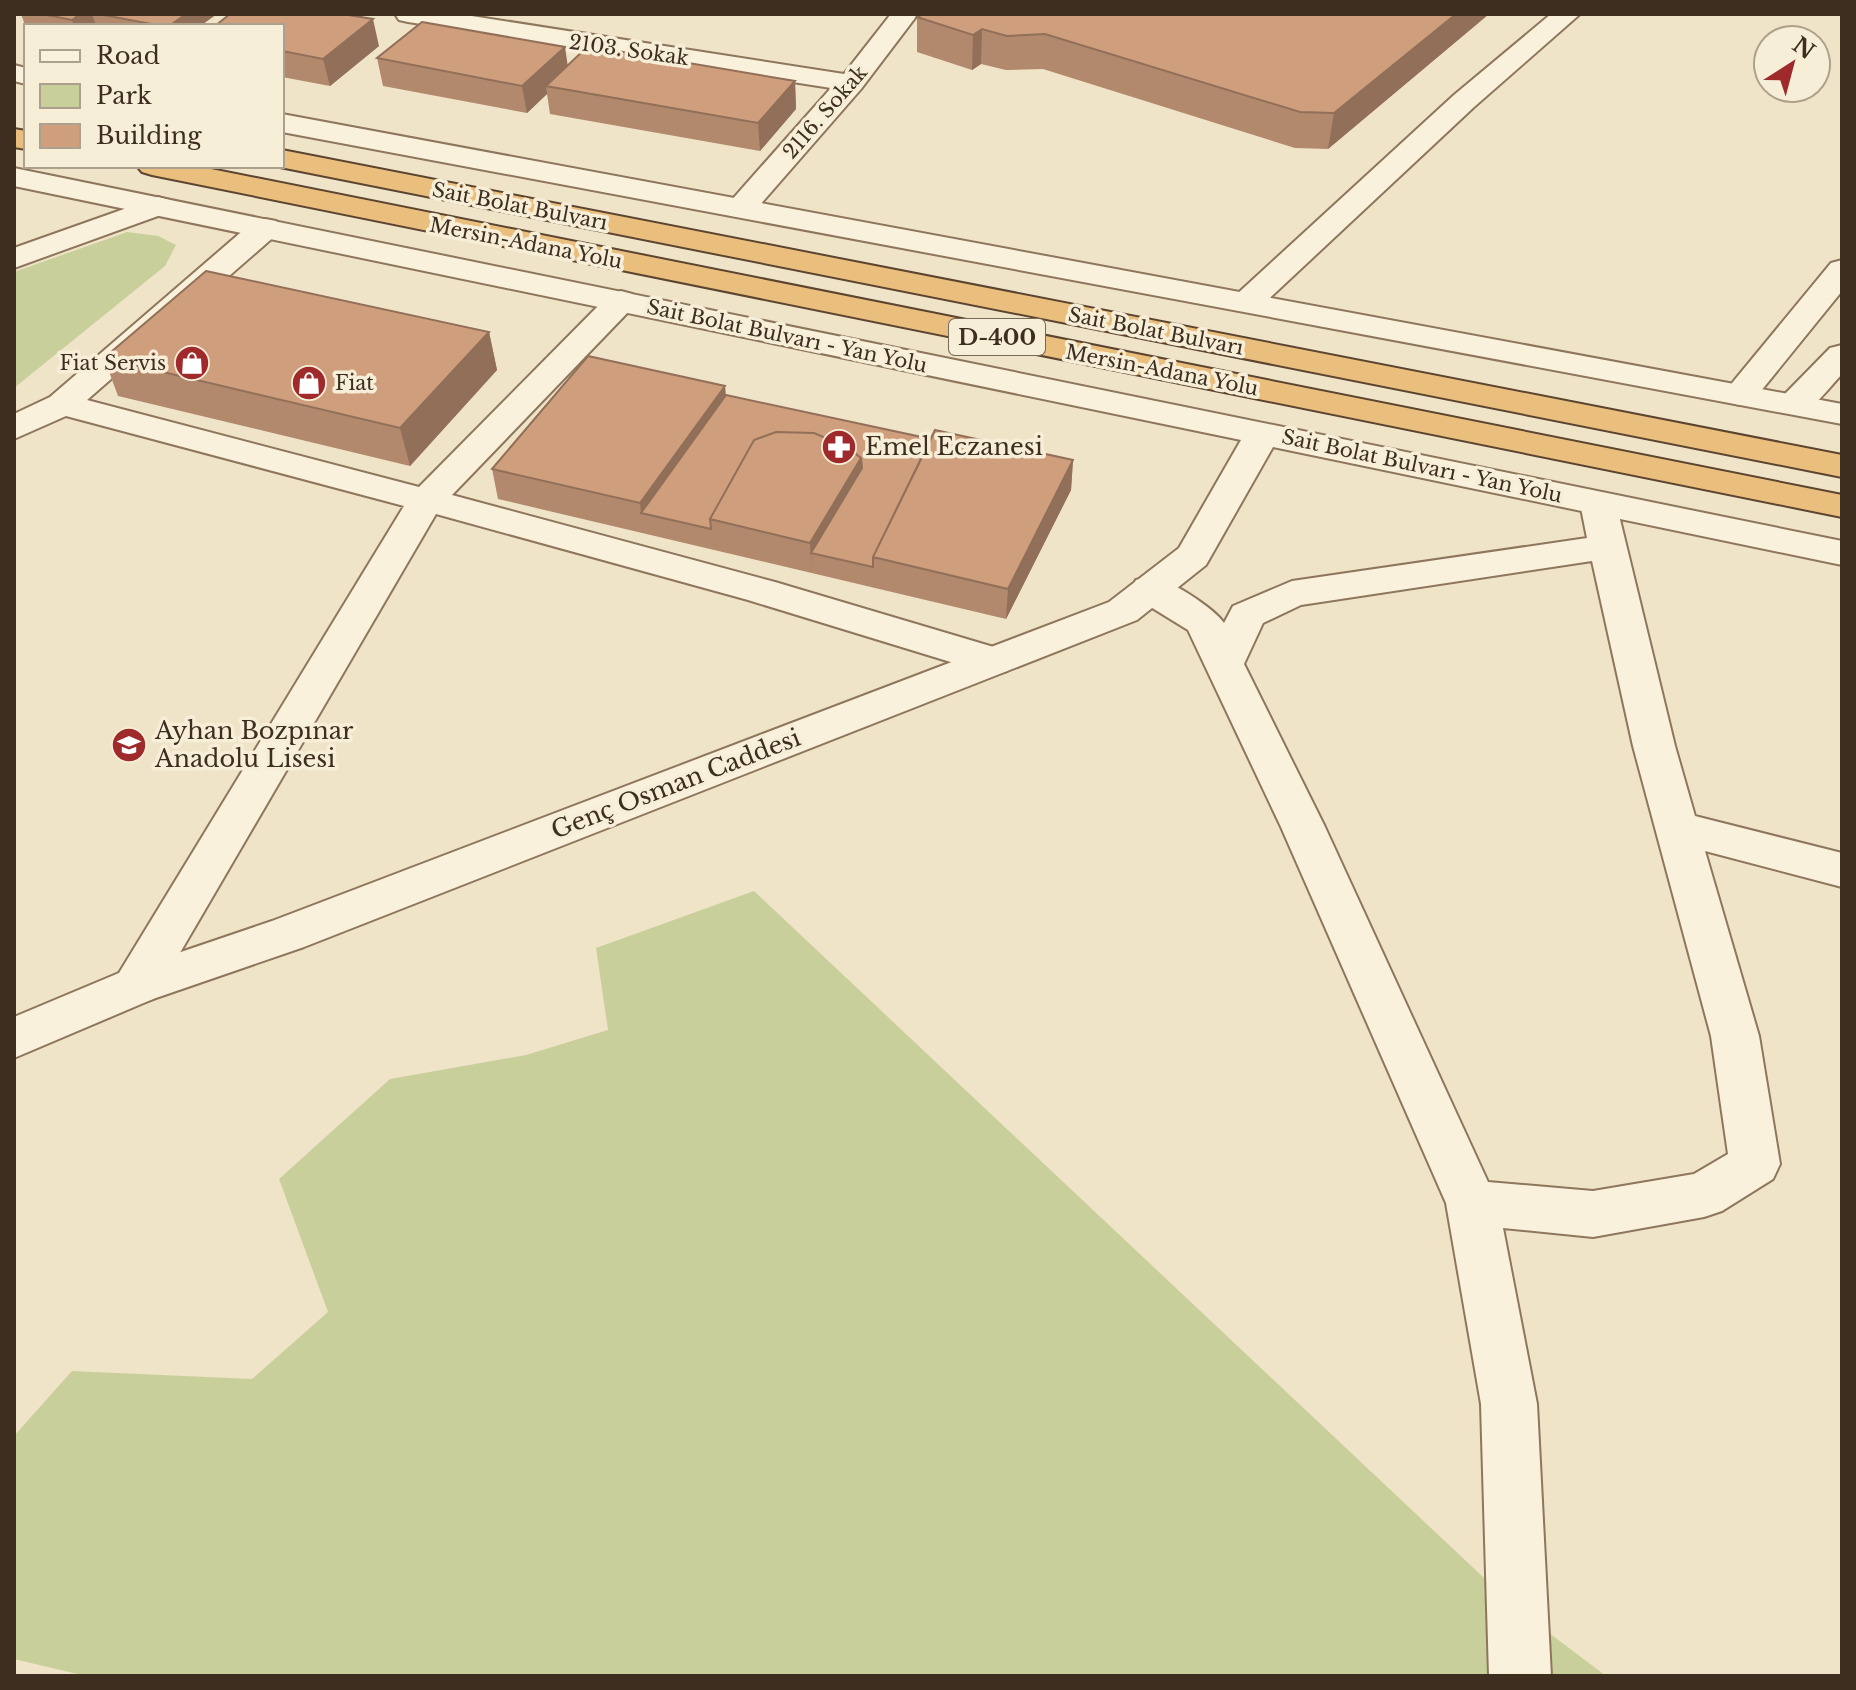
<svg xmlns="http://www.w3.org/2000/svg" width="1856" height="1690" viewBox="0 0 1856 1690" font-family="'Libre Baskerville',serif">
	<style>
		.green { fill: #c9cf9b }
		.lines { fill: none; stroke-linecap: round; stroke-linejoin: round }
		.minor-casing { stroke: #8d765c; stroke-width: 4 }
		.tertiary-casing { stroke: #8d765c; stroke-width: 4 }
		.trunk-casing { stroke: #5b4430; stroke-width: 4 }
		.minor { fill: #faf1dc; fill-rule: evenodd }
		.tertiary { fill: #faf1dc; fill-rule: evenodd }
		.trunk { fill: #eabe7c; fill-rule: evenodd }
		.wall { fill: #b2896c }
		.shaded-wall { fill: #916f58 }
		.building { fill: #cf9f7d; stroke: #916f58; stroke-width: 2 }
		.labels { text-anchor: middle; stroke-width: 7; stroke-linejoin: round; paint-order: stroke }
		.far-street-label { font-size: 20px; fill: #3d2e20; stroke: #f7eed8 }
		.far-poi-label { font-size: 20px; fill: #3d2e20; stroke: #f7eed8; text-anchor: end }
		.shield { fill: #f7eed8; stroke: #756857; stroke-width: 2 }
		.shield-label { font-size: 22px; font-weight: bold; fill: #3d2e20 }
		.poi-label { font-size: 24px; fill: #3d2e20; stroke: #f7eed8; text-anchor: start }
		.street-label { font-size: 24px; fill: #3d2e20; stroke: #f7eed8 }
	</style>
	<rect width="100%" height="100%" fill="#f0e4c8"/>
	<path class="green" d="M127,232l31,4 18,9 -11,21 -151,122v-116z
		M754,891l762,717 90,68h-1520l-72,-17v-223l58,-65 180,8 76,-67 -49,-133 111,-100 136,-24 82,-25 -12,-82z"/>
	<g class="lines">
		<g class="minor-casing">
			<path id="minor" d="M395,14h64l385,60 47,-60h27l-57,75 -109,125 -11,3 -11,-3 -4,-6 4,-6 101,-114 -423,-66 -9,-2z
				M1551,14h29l-106,93 -216,202 -11,3 -11,-3 -5,-7 5,-7 218,-200z
				M158,197l11,3 4,6 -4,6 -155,56v-20z
				M265,219l11,2 4,7 -4,7 -189,165 332,87 191,-193 11,-3 11,3 5,7 -5,7 -180,187 323,87 232,69 6,10 -6,10 -14,4 -245,-75 -312,-86 -283,485 -17,6 -17,-6 -7,-13 7,-13 285,-467 -338,-90 -52,23v-25l36,-17 204,-176z
				M1842,260v31l-90,111 -12,3 -12,-3 -5,-7 5,-7 103,-125z
				M1842,345v29c-18,19 -33,45 -61,38l-5,-7 5,-7 49,-50z
				M1598,492l13,3 5,8 59,243 20,70 147,37v34l-137,-36 54,185 21,128 -7,15 -51,32 -18,6 -111,20 -90,-9 34,176 14,272h-62l-8,-272 -35,-201 -165,-376 -93,-197 -52,-32 -5,-9 5,-9c5,-1 9,-3 13,-3 17,-1 66,32 75,46l9,-17 59,-25 295,-43 -7,-35 5,-8zM1592,561l41,185 78,290 17,118 -34,20 -101,17 -105,-9 -163,-355 -81,-163 19,-41 38,-18z"/>
		</g>
		<g class="tertiary-casing">
			<path id="tertiary" d="M14,65l12,3v16l-12,-3z
				M282,114l1560,290v20l-1560,-292z
				M14,168l1828,373v24l-569,-118 -67,118 -69,55 -833,327 -151,52 -139,59v-41l105,-44 153,-52 837,-319 70,-54 62,-108 -1227,-254z"/>
		</g>
		<g class="trunk-casing">
			<path id="trunk" d="M14,129l12,2v18l-12,-2z
				M282,150l1560,305v22l-1567,-311h7z
				M137,166h59l1646,329v22l-1690,-342 -10,-3z"/>
		</g>
		<use href="#minor" class="minor"/>
		<use href="#tertiary" class="tertiary"/>
		<use href="#trunk" class="trunk"/>
	</g>
	<path class="wall" d="M21,14h196l-17,12h-174v2z
		M923,14h566l-161,135 -33,-1 -252,-79 -37,1 -25,-6 -9,6 -55,-18v-35z
		M282,26l97,20 -49,40 -48,-9z
		M377,58l190,8 228,15 1,28 -36,42 -210,-37 -3,-20 -20,19 -144,-27z
		M489,332l8,38 -87,96 -292,-70 -14,-38z
		M726,395l205,44 142,21 -2,30 -65,129 -508,-120 -6,-30z"/>
	<path class="shaded-wall" d="M80,14h12l4,12h-22l-2,-6z
		M186,14h31l-17,12h-31z
		M1456,14h33l-161,135 6,-36z
		M373,19l6,27 -49,40 -7,-27z
		M982,29l-1,35 -9,6 1,-35z
		M565,47l4,27 -23,12 1,8 -20,19 -5,-27z
		M795,81l1,28 -36,42 -2,-28z
		M489,332l8,38 -87,96 -10,-38z
		M725,386l3,29 -87,98 -1,-10z
		M861,458l1,30 -51,65 1,20 -2,-30z
		M1073,460l-2,30 -65,129 2,-30z"/>
	<path class="building" d="M42,14h38l-8,6z
		M98,14h88l-17,12h-7z
		M230,14h112l31,5 -50,40 -41,-8v-25h-67z
		M923,14h533l-122,99 -34,-1 -255,-78 -38,2 -25,-7 -9,6 -56,-18z
		M422,22l143,25 -43,39 -145,-28z
		M588,46l207,35 -37,42 -212,-37z
		M206,271l283,61 -89,96 -296,-70z
		M588,356l137,30 -85,117 -148,-34z
		M726,395l205,44 -58,118v10l-62,-14 51,-85 -1,-10 -14,-11 -33,-14 -38,-1 -22,8 -44,79 1,10 -70,-16z
		M935,430l138,30 -65,129 -135,-32z
		M776,432l38,1 33,14 14,11 -51,85 -100,-24 44,-79z"/>
	<defs>
		<g id="shop-disc" transform="scale(1.8)"><circle r="9.5" fill="#9e2a2b" stroke="#f7eed8"/><path d="M-5-2.5h2.3a2.7 3.5 0 0 1 5.4 0H5L5.5 6h-11ZM-1.5-2.5h3a1.5 2.3 0 0 0-3 0Z" fill="#fff"/></g>
		<g id="pharmacy-disc" transform="scale(1.8)"><circle r="9.5" fill="#9e2a2b" stroke="#f7eed8"/><path d="M-2-6h4v4h4v4h-4v4h-4v-4h-4v-4h4Z" fill="#fff"/></g>
		<g id="school-disc" transform="scale(1.8)"><circle r="9.5" fill="#9e2a2b" stroke="#f7eed8"/><path d="M0-5L7-2L0 1L-7-2ZM-4 1L0 2.5L4 1V4Q0 6-4 4Z" fill="#fff"/></g>
	</defs>
	<g fill-rule="evenodd">
		<use href="#shop-disc" x="192" y="363"/>
		<use href="#shop-disc" x="309" y="383"/>
		<use href="#pharmacy-disc" x="839" y="447"/>
		<use href="#school-disc" x="129" y="745"/>
	</g>
	<g class="labels">
		<g class="far-street-label">
			<text transform="translate(629 50) rotate(8)" y="7">2103. Sokak</text>
			<text transform="translate(825 112) rotate(-49)" y="7">2116. Sokak</text>
			<text transform="translate(520 206) rotate(11)" y="7">Sait Bolat Bulvarı</text>
			<text transform="translate(526 243) rotate(11)" y="7">Mersin-Adana Yolu</text>
			<text transform="translate(1156 331) rotate(11)" y="7">Sait Bolat Bulvarı</text>
			<text transform="translate(787 336) rotate(12)" y="7">Sait Bolat Bulvarı - Yan Yolu</text>
			<text transform="translate(1162 370) rotate(11)" y="7">Mersin-Adana Yolu</text>
			<text transform="translate(1422 466) rotate(12)" y="7">Sait Bolat Bulvarı - Yan Yolu</text>
		</g>
		<g class="far-poi-label">
			<text x="166" y="370">Fiat Servis</text>
			<text x="335" y="390" text-anchor="start">Fiat</text>
		</g>
		<rect class="shield" x="949" y="319" width="96" height="36" rx="6"/>
		<g class="shield-label">
			<text x="997" y="345">D-400</text>
		</g>
		<g class="poi-label">
			<text x="865" y="455">Emel Eczanesi</text>
			<text x="155" y="739">Ayhan Bozpınar<tspan x="155" dy="28">Anadolu Lisesi</tspan></text>
		</g>
		<g class="street-label">
			<text transform="translate(676 784) rotate(-21)" y="8">Genç Osman Caddesi</text>
		</g>
	</g>
	<rect width="1856" height="1690" fill="none" stroke="#3d2e20" stroke-width="32"/>
	<rect x="24" y="24" width="260" height="144" fill="#f7eed8" stroke="#ada18e" stroke-width="2"/>
	<rect x="40" y="50" width="40" height="12" fill="#faf1dc" stroke="#ada18e" stroke-width="2"/>
	<text x="96" y="64" font-size="24" fill="#3d2e20">Road</text>
	<rect x="40" y="84" width="40" height="24" fill="#c9cf9b" stroke="#ada18e" stroke-width="2"/>
	<text x="96" y="104" font-size="24" fill="#3d2e20">Park</text>
	<rect x="40" y="124" width="40" height="24" fill="#cf9f7d" stroke="#ada18e" stroke-width="2"/>
	<text x="96" y="144" font-size="24" fill="#3d2e20">Building</text>
	<g transform="translate(1792 64) rotate(36)"><circle r="38" fill="#f7eed8" stroke="#ada18e" stroke-width="2"/>
	<path d="M0-6L14 30L0 20L-14 30Z" fill="#9e2a2b"/>
	<text y="-12" font-size="22" font-weight="bold" text-anchor="middle" fill="#3d2e20">N</text>
	</g>
</svg>
